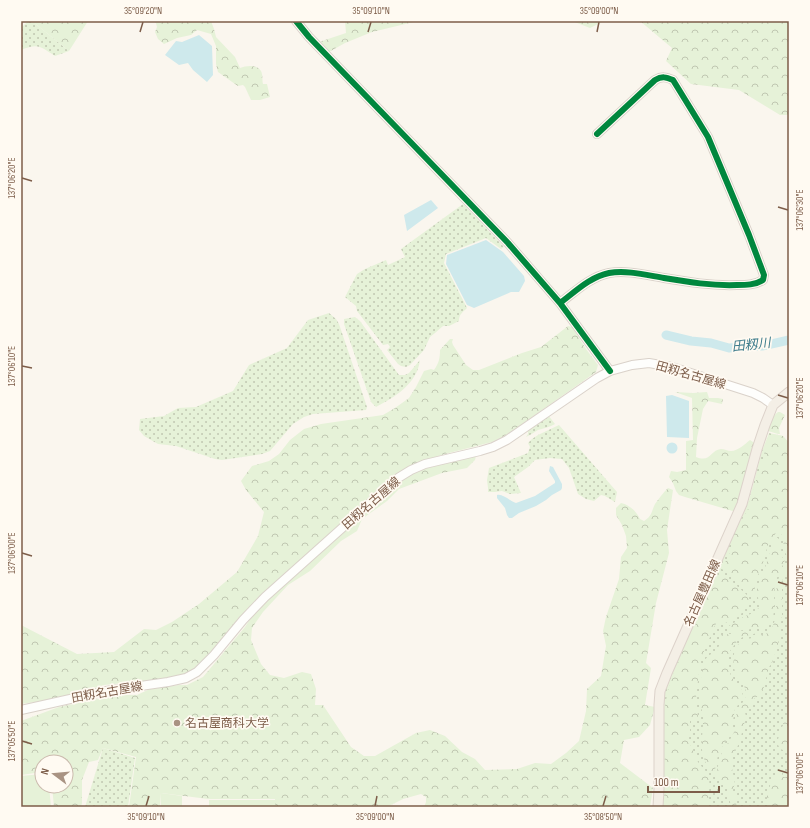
<svg xmlns="http://www.w3.org/2000/svg" width="810" height="828" viewBox="0 0 810 828" font-family="'Sofia Sans Condensed','Noto Sans JP',sans-serif">
	<style>
		.green { fill: url(#green-dots) }
		.forest { fill: url(#forest-crowns) }
		.pitch { fill: #e6f2d8 }
		.water { fill: #cee9ec }
		.lines { fill: none; stroke-linecap: round; stroke-linejoin: round }
		.river { stroke: #cee9ec; stroke-width: 9 }
		.secondary-casing { stroke: #dad2ca; stroke-width: 10 }
		.primary-casing { stroke: #dcd2ca; stroke-width: 11 }
		.secondary { stroke: #fefefc; stroke-width: 8 }
		.primary { stroke: #f4efe6; stroke-width: 9 }
		.cycleway-casing { stroke: #fffaf2; stroke-width: 8 }
		.cycleway { stroke: #00873e; stroke-width: 6 }
		.ticks { fill: none; stroke: #7d5d49; stroke-width: 1.5 }
		.poi-dot { fill: #a99383; stroke: #fffaf2; stroke-width: 1.5 }
		.labels { text-anchor: middle; stroke-width: 3.5; stroke-linejoin: round; paint-order: stroke }
		.street-label { font-size: 12px; fill: #7d5d49; stroke: #fffaf2 }
		.poi-label { font-size: 12px; fill: #7d5d49; stroke: #fffaf2; text-anchor: start }
		.water-label { font-size: 13px; font-style: italic; fill: #3d7b8b; stroke: #fffaf2 }
		.neatline { fill: none; stroke: #7d5d49; stroke-width: 1.5 }
		.ticks-label { font-size: 10px; text-anchor: middle; fill: #7d5d49 }
	</style>
	<defs>
		<pattern id="green-dots" width="8" height="8" patternUnits="userSpaceOnUse"><rect width="8" height="8" fill="#e6f2d8"/><path d="M2 2h.1M6 6h.1" fill="none" stroke="#c0c7b1" stroke-width="1.8" stroke-linecap="round"/></pattern>
		<pattern id="forest-crowns" width="20" height="18" patternUnits="userSpaceOnUse"><rect width="20" height="18" fill="#e6f2d8"/><path d="M2 6a3 3 0 1 1 6 0M12 15a3 3 0 1 1 6 0" fill="none" stroke="#c0c7b1"/></pattern>
	</defs>
	<rect width="100%" height="100%" fill="#faf6ee"/>
	<path class="green" d="M28,21h4l37,30 -14,5c-15,-10 -17,-13 -34,-6v-22z
		M463,204l41,43 -3,2 -15,-11 -40,16 -2,9 23,45c-4,4 -8,6 -8,13l-10,5h-6l-8,7 -5,4 -6,13 -14,15 -4,2 -5,-1 -3,-2 -11,-14 3,-3 -2,-3 -5,1 -26,-34 -1,-5 -11,-9 12,-23 8,-5 21,-9 2,5 17,-8 -4,-8z
		M329,313l7,6 3,5 28,83 -1,3 -53,4 -9,3 -11,7 -23,27 -8,3 -40,6 -7,-1 -39,-13 -18,-2 -14,-8 -5,-6 1,-11 24,-3 14,-8 18,-1 37,-16 16,-26 38,-17 21,-28z
		M355,317l5,4 39,54h6l4,-2 11,-13c-3,24 -25,37 -44,47l-5,-5 -27,-78v-5z
		M548,415l7,9c-5,3 -11,4 -17,6 -4,2 -7,5 -12,7l2,-3v-5z
		M559,425l58,67 -2,10 -10,-6 -4,-1 -7,6 -8,-2 -8,-5 -9,-26 -7,-9 -12,-1 -15,2 -7,7 -14,10 7,16 -11,1 -8,-3 -7,1h-7v-4l-1,-8 2,-12 39,-15 2,-6 -2,-4 4,-4 6,-4z
		M769,433l14,3 6,7v364h-127l1,-112 7,-21 79,-174 13,-49z
		M103,748l32,10 -7,49h-43z"/>
	<path class="forest" d="M32,21h56l-19,30z
		M153,21h58l3,8 2,8 19,20 5,11c6,-2 17,-4 21,3 2,4 1,9 2,13h4l3,13 -10,3h-9l-6,-13 -2,-2 -5,1 -3,-2 -17,-12 -2,-8v-18l-5,-12 -14,-4 -6,5 -14,3 -13,6 -6,-5 -3,-7 2,-5 -1,-4z
		M345,21h73l-46,11 -27,11 -16,9 -10,-10 27,-9z
		M572,21h32l-14,7z
		M640,21h149v94h-9l-41,-25 -48,-6 -25,-23 6,-13z
		M568,326l4,1 14,22 12,16 -2,7 -88,62 -16,8 -47,12 -20,6 -71,53 -104,93 -31,39 -26,25 -13,6 -17,3 -59,6 -26,8 -40,9h-3l-14,2v-79l56,29 37,-2 30,-23 12,1 16,-8 27,-18 38,-32 21,-36 6,-24 -18,-22 -5,-9 11,-15 17,-5 10,-7 11,-14 14,-11 17,-5 62,-9 12,-7 14,-10 7,-11 8,-16 7,-2 3,1c5,-7 6,-12 6,-20l10,-11h3l-1,3 1,3 13,20 7,5h6l43,-17 19,-6z
		M675,392l18,1 14,-1 2,6h9l5,1 -1,5 -14,-3 -5,8 -6,29 -1,19c15,6 14,-7 25,-8 3,0 7,2 10,2 7,0 14,-7 19,-11l6,4 -20,68 -51,-15 -6,-2 -3,-4 -3,-8 -4,-6 2,-6 6,1 9,-2v-29l7,-1 -1,-42z
		M778,412h2l5,3 -6,13 1,6h-2l-10,-3c0,-6 5,-16 10,-19z
		M772,434l11,2 6,7v111l-2,2c-3,-4 -3,-14 -5,-21l-4,-2 -3,1 -6,7 -7,25 -7,16v16l-1,1h-2l-4,-7 -26,-23 9,-19 1,-9 7,-16 10,-18v-5l15,-46 1,-11 3,-6 3,-3z
		M476,456l-1,4 -8,8 -25,5 -43,16 -12,12 -25,18 -5,12 -16,10 -31,30 -22,14 -25,27 -11,16 -1,12 10,24 9,11 14,3 18,-6 9,2 5,15 -1,16h8l28,42 13,9h11l41,-23 14,-3 15,6 17,16 13,7 10,11 32,-1 18,-6 16,1 15,-11 13,-12 7,-30 1,-22 14,-13 5,-30 -3,-15 3,-14 13,-38 2,-22 6,-9 -1,-12 -4,-11 -6,-10v-7l5,-5c9,2 15,8 19,16l4,2c9,-6 7,-9 11,-17 4,-6 8,-11 13,-16l5,2 -6,40 2,23 -13,50 -10,60 5,5 -6,37 10,2 -5,18 -11,12 -15,3 -4,23 33,25 -3,19h-226l2,-5v-5l-5,-3 -18,5 -16,8h-112v-8h-67l-47,-6 -1,14h-31l7,-50 -33,-9 -5,12 -9,2 -7,18v23l-1,4h-27l-2,-21h14v-24h-24v10l-21,3v-54l38,-14 58,-12h20l13,-6 29,-4h8l16,-8 42,-50 11,-17 137,-123 18,-12 12,-6z
		M776,538h2c4,5 3,12 3,18l4,4c-3,8 -8,15 -10,24 -3,14 4,35 -10,45h-13l-16,2h-7l-1,-1 1,-4 14,-9 10,-4 3,-2 3,-4 -2,-20 8,-19 8,-27z
		M787,563l2,3c0,6 -5,9 -7,15v34l-4,30 -2,2v4l-4,12 -3,4 -5,20 -4,7 -6,5 -6,12h-2l-1,2 1,3 -3,13 -4,14 -7,16 -1,4 4,21 -3,7 4,6 -1,3 2,7h-7c1,-8 -2,-14 -3,-22l-11,-7c1,-7 2,-14 4,-21 4,-10 11,-17 15,-27 1,-6 0,-12 2,-18 3,-8 9,-11 9,-19 0,-6 -4,-9 -7,-13 -5,-7 -6,-15 -5,-24 0,-3 0,-6 2,-9 8,-13 31,-7 36,-19 8,-16 1,-35 7,-51 2,-5 5,-9 8,-14z
		M720,573l7,4 21,19c2,5 1,8 -2,12 -7,10 -17,16 -30,16l-2,3 -1,5 -4,7 -8,20 -5,36 2,22 -4,4h-4v11l-5,5c7,7 7,14 12,23 2,5 9,10 11,15 3,6 0,25 0,32h-43l-2,-4 2,-14 -1,-77 4,-23 10,-30 32,-71z
		M752,631h3l2,2 -14,4 -5,3 -8,11 -2,9 3,17 10,11 2,8 -2,5 -6,8 -4,23 -13,23 -4,20c-19,-23 -10,-35 -11,-60 -1,-5 -3,-10 -4,-15 -1,-10 3,-27 5,-37 4,-13 17,-8 16,-26l2,-2z
		M789,717v34c-2,-1 -4,-1 -6,-1 -9,-4 -4,-14 -2,-20 3,-7 1,-8 8,-13z
		M779,771l3,2 1,4h2l4,-1v31h-22c1,-4 0,-7 0,-11 0,-6 4,-7 3,-14l4,-6z"/>
	<path class="pitch" d="M42,774v12h7l2,21h-30v-31z
		M161,793l21,3v11h-21z
		M209,800h66v7h-66z"/>
	<path class="water" d="M199,35l13,11 1,29 -6,7 -14,-12 -5,-7 -9,2 -14,-10 11,-14 6,1z
		M431,200l7,8 -31,23 -3,-16z
		M486,240l17,12 21,24 1,5 -6,11h-8l-37,16 -7,-3 -21,-41 1,-9z
		M672,395l17,6v37l-22,-1 -1,-41z
		M666.5 448a5.5 5.5 0 1 1 11 0a5.5 5.5 0 1 1-11 0Z
		M550,466l3,1 9,17v4l-1,2 -9,5 -6,5 -10,6 -17,7 -7,5h-3l-2,-3 -2,-7 -8,-10v-3c5,-2 13,6 19,8l19,-7 20,-13v-2l-6,-10z"/>
	<g class="lines">
		<path class="river" d="M666,335l25,6 20,2 18,5 33,-2 27,-6"/>
		<g class="secondary-casing">
			<path id="secondary" d="M296,21l13,16 199,206 52,60 50,68
				M560,303c16,-12 30,-26 49,-30 18,-3 37,2 55,5 24,4 48,8 73,7 9,0 18,0 26,-5l1,-5 -15,-40 -41,-98 -35,-57c-7,-3 -11,-4 -18,0l-58,54
				M21,710l85,-19 62,-9 18,-4 11,-6 17,-17 29,-35 22,-23 133,-119 13,-8 14,-6 55,-13 13,-4 14,-7 90,-62 13,-7 22,-6 17,-2 23,4 81,26 10,5 10,7"/>
		</g>
		<g class="primary-casing">
			<path id="primary" d="M658,807l1,-18v-84l1,-14 7,-18 75,-169 15,-55 8,-24 8,-20 16,-13"/>
		</g>
		<use href="#secondary" class="secondary"/>
		<use href="#primary" class="primary"/>
		<g class="cycleway-casing">
			<path id="cycleway" d="M296,21l13,16 199,206 52,60 50,68
				M560,303c16,-12 30,-26 49,-30 18,-3 37,2 55,5 24,4 48,8 73,7 9,0 18,0 26,-5l1,-5 -15,-40 -41,-98 -35,-57c-7,-3 -11,-4 -18,0l-58,54"/>
		</g>
		<use href="#cycleway" class="cycleway"/>
	</g>
	<path class="ticks" d="M140,32l3,-10M368,32l3,-10M597,32l2,-10M22,178l10,3M778,207l10,3M22,366l10,2M778,395l10,3M22,553l10,3M778,582l10,3M22,741l10,3M778,770l10,3M146,806l3,-10M375,806l2,-10M603,806l3,-10"/>
	<circle class="poi-dot" cx="177" cy="723" r="4"/>
	<g class="labels">
		<g class="street-label">
			<text transform="translate(691 375) rotate(16)" y="4">田籾名古屋線</text>
			<text transform="translate(371 503) rotate(-41)" y="4">田籾名古屋線</text>
			<text transform="translate(702 593) rotate(-66)" y="4">名古屋豊田線</text>
			<text transform="translate(107 692) rotate(-10)" y="4">田籾名古屋線</text>
		</g>
		<g class="poi-label">
			<text x="185" y="727">名古屋商科大学</text>
		</g>
		<g class="water-label">
			<text transform="translate(751 344) rotate(-6)" y="5">田籾川</text>
		</g>
	</g>
	<rect width="810" height="828" fill="none" stroke="#fffaf2" stroke-width="44"/>
	<g transform="translate(54 774) rotate(286)"><circle r="19" fill="#fffaf2" stroke="#cbbbae"/>
	<path d="M0-3L7 15L0 10L-7 15Z" fill="#a99383"/>
	<text y="-6" font-size="11" font-weight="bold" text-anchor="middle" fill="#7d5d49">N</text>
	</g>
	<path d="M648 786v6h71v-6" fill="none" stroke="#7d5d49" stroke-width="2"/>
	<text x="654" y="786" font-size="12" fill="#7d5d49" stroke="#fffaf2" stroke-width="3" paint-order="stroke">100 m</text>
	<rect x="22" y="22" width="766" height="784" class="neatline"/>
	<g class="ticks-label">
		<text x="143" y="14">35°09'20"N</text>
		<text x="371" y="14">35°09'10"N</text>
		<text x="599" y="14">35°09'00"N</text>
		<text transform="translate(11 178) rotate(-90)" y="4">137°06'20"E</text>
		<text transform="translate(799 210) rotate(-90)" y="4">137°06'30"E</text>
		<text transform="translate(11 366) rotate(-90)" y="4">137°06'10"E</text>
		<text transform="translate(799 398) rotate(-90)" y="4">137°06'20"E</text>
		<text transform="translate(11 553) rotate(-90)" y="4">137°06'00"E</text>
		<text transform="translate(799 585) rotate(-90)" y="4">137°06'10"E</text>
		<text transform="translate(11 741) rotate(-90)" y="4">137°05'50"E</text>
		<text transform="translate(799 773) rotate(-90)" y="4">137°06'00"E</text>
		<text x="146" y="820">35°09'10"N</text>
		<text x="375" y="820">35°09'00"N</text>
		<text x="603" y="820">35°08'50"N</text>
	</g>
</svg>
